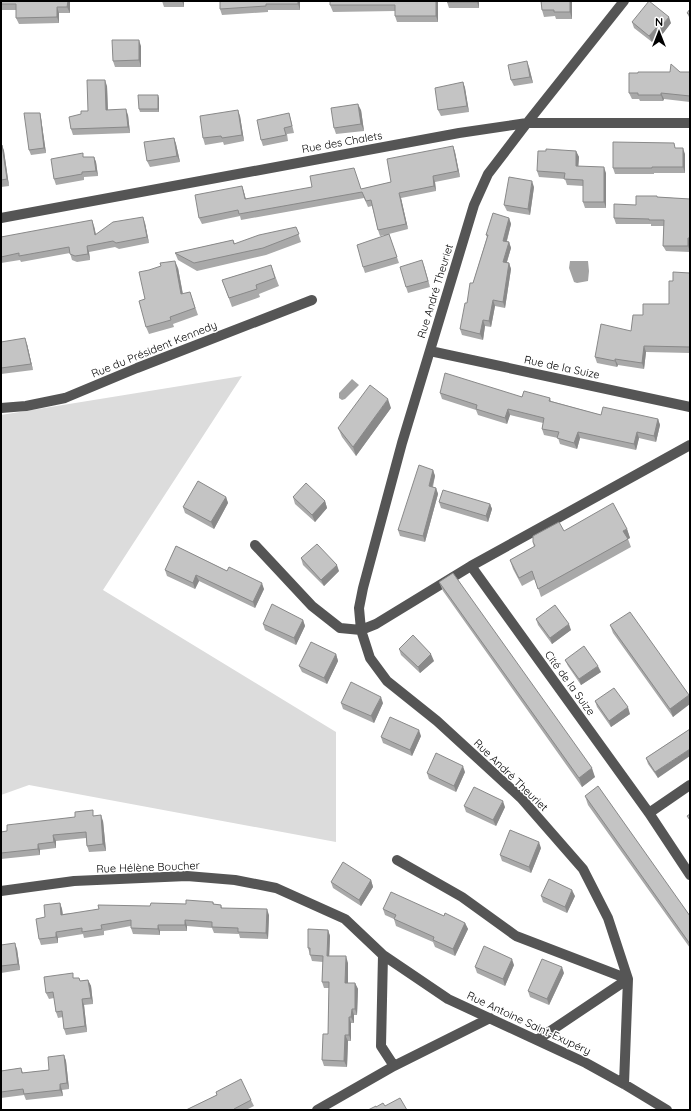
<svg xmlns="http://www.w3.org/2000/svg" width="691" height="1111" viewBox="0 0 691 1111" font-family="Quicksand,sans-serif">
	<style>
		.green { fill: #dcdcdc }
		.water { fill: #a3a3a3 }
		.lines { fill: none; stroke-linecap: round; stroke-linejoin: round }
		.minor { stroke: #555; stroke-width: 10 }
		.wall { fill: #a9a9a9 }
		.shaded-wall { fill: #898989 }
		.building { fill: #c4c4c4; stroke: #898989 }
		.labels { text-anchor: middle; stroke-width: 3; stroke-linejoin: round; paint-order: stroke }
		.street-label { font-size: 11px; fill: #000; stroke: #fff }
	</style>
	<rect width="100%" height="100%" fill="#fff"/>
	<path class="green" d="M242,376l-139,214 233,142v110l-307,-57 -28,10v-380z"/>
	<path class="water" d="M570,261h18l1,10 -1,10 -11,2 -3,-1 -5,-14z
		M352,379l7,6 -14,14 -3,1 -3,-2v-5z"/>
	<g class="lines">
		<path class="minor" d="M624,1l-97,122 -39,51 -14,31 -72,238 -39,145 -4,20 2,22 15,-6 95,-58 219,-121
			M1,218l458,-85 68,-10h163
			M430,351l260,56
			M1,408l25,-2 39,-8 72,-30 175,-68
			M255,545l57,61 28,22 21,2 9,28 17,23 50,40 84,77 62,71 25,49 20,61 -4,105
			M471,566l178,247 41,62
			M649,813l41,-28
			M397,860l65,37 54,39 112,43
			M1,891l73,-10 113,-5 48,4 41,8 69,31 38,36 -2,91 13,20 -77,44
			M383,955l65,44 138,64 38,21 43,26
			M537,1040l91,-61
			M394,1066l96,-48"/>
	</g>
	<path class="wall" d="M1,1h69v12h-11v10l-40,1 -3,-6v-8h-15z
		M162,1h22v6h-20z
		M220,1h80v9h-32v2l-46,3 -2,-6z
		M438,1v21h-41l-2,-6v-5l-62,1 -3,-7z
		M479,1v7h-30l-2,-6z
		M541,1h31v18h-16l-1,-3 -11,1 -2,-7z
		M690,9v10l-3,-6z
		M632,22l39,1 -10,13 -3,-2 -6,8 -18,-14z
		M141,46v21h-26l-2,-6z
		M529,67l4,16 -19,3 -3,-6z
		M680,72h10v30l-26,-3 -1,2h-23l-1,-2h-7l-3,-6z
		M463,82l2,6 4,24 -28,4 -3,-6z
		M107,86l1,24 20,5 2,18 -57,2 -2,-6 10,-15 7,-3z
		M159,98v14h-19l-1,-3z
		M361,110l3,21 -28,3 -2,-6z
		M40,113l1,5 5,35 -15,2 -2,-5z
		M289,113l2,7 3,13 -7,1 1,7 -25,5 -2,-6z
		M240,116l4,25 -20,4 -1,-3 -18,3 -2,-7z
		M174,138l2,6 4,18 -30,5 -3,-6z
		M1,145h1l2,6 5,35 -8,1z
		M453,146l2,6 5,25 -25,5 1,9 -35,7 7,31 -19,5 10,29 -34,10 -2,-6 23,-32 -6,1 -2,-6 -6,-24 -4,1 -4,-9 -123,22 -1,-4 -38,8 -3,-6 43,-32 4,13 115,-10 30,-7z
		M676,148l9,6v19h-31v1h-39l-2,-6z
		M576,151l3,6 -1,9 28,7v35h-21l-2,-6v-16l-16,-1 -2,-6 -26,-2 -2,-6z
		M84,157h10l2,5 2,14 -14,1v3l-28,5 -2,-6z
		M534,187l-4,28 -23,-4 -3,-6z
		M658,197l32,2v53l-24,-1 -3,-5 1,-20h-13v-2h-35l-2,-6 22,-13z
		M509,218l2,6 -4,17 2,1 2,6 -4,14 2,1 2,6 -6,39 -10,-2 -4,21 -6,-1 -2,14 -21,-5 -2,-6 13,-46 14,-46 -1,-2z
		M145,223l4,20 -30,6 -4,-2 -26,5 1,8 -13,2 -5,-2 -2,-7 -49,9 -1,-2 -19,3v-26l93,-11 2,8z
		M296,227l5,15 -35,13 -69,16 -19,-11 -3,-7 58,-13 2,4z
		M271,265l8,21 -20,8 1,3 -28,10 -10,-27z
		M424,266l6,21 -22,6 -2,-6z
		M178,268l5,26 7,-2 8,23 -25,9 1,3 -25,7 -3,-7 -1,-28z
		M690,273v80l-44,-1 -2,17 -26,-4 -1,2 -20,-4 -2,-6 36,-26 12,-16 26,-11 4,-23z
		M1,342l26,2 6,26 -32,4z
		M440,393l110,5 1,3 50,14 57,4 2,6 -4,17 -17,-4 -3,12 -56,-12 -3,11 -17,-5 -2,-6 -14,-3 -2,-6 1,-6 -33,-8 -3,9 -29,-9 -2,-5 -34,-11z
		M391,408l-35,48 -14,-19 -4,-9z
		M433,470l2,6 -2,11 3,1 2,6 -13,48 -25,-6 -2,-6z
		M226,497l2,6 -14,26 -29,-16 -2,-6z
		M293,497l32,4 2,7 -12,14 -20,-18z
		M439,502l51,2 2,5 -4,13 -47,-14z
		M627,529l3,9 -2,1 3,8 -90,50 -6,-18 -13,7 -9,-17 -3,-9 24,-13 -1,-5 31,-11z
		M176,546l88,43 -9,19 -56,-27 -4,8 -28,-13 -2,-6z
		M301,558l38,13 -15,15 -21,-21z
		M439,582l156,195 -13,10 -139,-196z
		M536,619l35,11 -19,14 -14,-19z
		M303,620l2,6 -9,19 -31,-15 -2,-6z
		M610,625l80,72 -17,20 -60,-84z
		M399,649l35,12 -14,12 -19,-18z
		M336,654l2,7 -11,23 -25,-12 -3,-6z
		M565,660l36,12 -20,13 -13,-19z
		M595,701l35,13 -19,13 -14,-20z
		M341,703h42l-9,20 -31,-14z
		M690,729l-32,49 -10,-14 -2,-6z
		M421,736l-9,20 -29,-13 -2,-6z
		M465,772l-9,20 -27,-13 -2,-6z
		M585,796l105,120v32l-102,-143z
		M464,806l41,1 -9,19 -30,-14z
		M95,816l8,5 3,30 -17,1 -2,-6 -1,-8 -30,3v7l-16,2v5l-39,4v-27z
		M541,848l-10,25 -29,-12 -2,-6z
		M371,880l2,7 -12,19 -28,-18 -2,-6z
		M541,896h34l-8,17 -24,-11z
		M213,902l1,2 7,1 1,3 47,7 -1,24 -28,-1 -1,-4 -25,-1 -2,-5 -25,-2v5h-27v4l-27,-1 -2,-6v-2l-27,5v4l-20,3 -1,-4 -25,4v5l-17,2 -2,-6 6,-22 15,-14 2,6 1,5 87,-8 36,-2z
		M383,909l61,7 21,7 3,6 -13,27 -20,-9 -2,-5 -37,-16 -2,-7 -9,-4z
		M328,930l2,6 -1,20 19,7v20h7l3,6 -1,26h-3v8h-3v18h-3l-1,26 -23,-1 -2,-6 6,-26 1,-46h-5l-2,-6 1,-20 -11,-1 -4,-13z
		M1,945l16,4 3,21 -19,3z
		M514,965l-9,21 -28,-13 -2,-6z
		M564,973l-15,32 -19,-8 -2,-6z
		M75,978l5,3 8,-1 3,6 2,18 -9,1 3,27 -21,3 -2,-6 -1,-12 -5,1 -2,-6 -2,-14 -5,1 -3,-6z
		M64,1055l2,6 3,28 -7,1 1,6 -37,4 -2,-5 -23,3v-27l20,-3 2,5 26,-3z
		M216,1092l35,8 3,6 -8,4h-60l31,-15z"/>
	<path class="shaded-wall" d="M68,1h2v12l-3,-6z
		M182,1h2v6z
		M298,1h2v9l-2,-6z
		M436,1h2v21l-2,-6z
		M477,1h2v7l-2,-6z
		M570,1h2v18l-2,-7z
		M57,7l2,6v10l-2,-6z
		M669,17l2,6 -10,13 -3,-6z
		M656,28l2,6 -6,8 -3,-6z
		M139,40l2,6v21l-2,-7z
		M527,61l2,6 4,16 -3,-6z
		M105,80l2,6 1,29 -2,-5z
		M463,82l2,6 4,24 -2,-6z
		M661,93l3,6 -1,2 -2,-6z
		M158,95l1,3v14l-1,-3z
		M358,104l3,6 3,21 -3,-7z
		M126,109l2,6 2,18 -2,-6z
		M238,110l2,6 4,25 -2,-6z
		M40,113l1,5 5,35 -2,-5z
		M174,138l2,6 4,18 -3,-6z
		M2,145l2,6 5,35 -2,-7z
		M453,146l2,6 5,25 -2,-6z
		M683,148l2,6v19l-2,-6z
		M576,151l3,6 -1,15 -2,-6z
		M94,157l2,5 2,14 -2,-5z
		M604,167l2,6v35l-2,-6z
		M433,176l2,6 1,9 -2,-5z
		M532,181l2,6 -4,28 -2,-6z
		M242,186l2,6 3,13 -2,-6z
		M399,193l2,5 7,31 -2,-5z
		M143,217l2,6 4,20 -2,-6z
		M509,218l2,6 -6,23 -2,-6z
		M92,220l2,6 3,15 -2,-6z
		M688,238l2,5v9l-2,-6z
		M509,242l2,6 -6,20 -2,-6z
		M87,246l2,6 1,8 -2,-6z
		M422,260l2,6 6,21 -2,-6z
		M175,261l3,7 6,33 -3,-7z
		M509,263l2,6 -6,39 -2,-6z
		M493,300l2,6 -4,21 -2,-6z
		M483,320l2,6 -2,14 -3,-6z
		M25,338l2,6 6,26 -2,-6z
		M644,346l2,6 -2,17 -2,-6z
		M615,359l3,6 -1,2 -2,-6z
		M388,399l3,9 -35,48 -3,-9z
		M508,409l2,6 -3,9 -2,-6z
		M658,419l2,6 -4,17 -2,-6z
		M578,432l2,6 -3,11 -3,-6z
		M637,432l2,6 -3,12 -2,-6z
		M433,470l2,6 -4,15 -2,-5z
		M436,488l2,6 -13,48 -2,-6z
		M226,497l2,6 -14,26 -3,-7z
		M325,501l2,7 -12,14 -3,-7z
		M490,504l2,5 -4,13 -2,-6z
		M627,529l3,9 -4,2 -3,-9z
		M337,565l2,6 -15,15 -3,-6z
		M196,575l3,6 -4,8 -2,-6z
		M262,583l2,6 -9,19 -2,-6z
		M303,620l2,6 -9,19 -2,-7z
		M569,624l2,6 -19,14 -2,-6z
		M336,654l2,7 -11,23 -3,-6z
		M431,654l3,7 -14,12 -2,-6z
		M598,666l3,6 -20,13 -2,-6z
		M689,695l1,2v7l-17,13 -3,-8z
		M381,697l2,6 -9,20 -3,-7z
		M628,707l2,7 -19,13 -2,-6z
		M419,730l2,6 -9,20 -2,-6z
		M690,749v7l-32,22 -3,-6z
		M463,766l2,6 -9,20 -2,-6z
		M592,768l3,9 -13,10 -3,-9z
		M503,801l2,6 -9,19 -3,-6z
		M101,815l2,6 3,30 -3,-7z
		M53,835l3,6v7l-2,-6z
		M539,842l2,6 -10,25 -2,-6z
		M38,844l2,6v5l-2,-6z
		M371,880l2,7 -12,19 -2,-6z
		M572,890l3,6 -8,17 -2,-6z
		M60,903l2,6 1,12 -2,-6z
		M267,909l2,6 -1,24 -2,-6z
		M185,920l2,6v5l-2,-6z
		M465,923l3,6 -13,27 -2,-7z
		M158,925l2,6v4l-2,-6z
		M328,930l2,6 -1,26 -2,-6z
		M56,932l2,6v5l-2,-6z
		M15,943l2,6 3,21 -2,-6z
		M346,956l2,7v26l-3,-6z
		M512,959l2,6 -9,21 -2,-7z
		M562,967l2,6 -15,32 -2,-6z
		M88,980l3,6 2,18 -2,-6z
		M355,983l3,6 -1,26 -2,-6z
		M82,999l2,6 3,27 -2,-6z
		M352,1009l2,6v8l-3,-6z
		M349,1017l2,6v18l-2,-6z
		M345,1035l3,6 -1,26 -3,-6z
		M64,1055l2,6 3,28 -2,-6z
		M60,1084l2,6 1,6 -3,-6z"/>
	<path class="building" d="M1,1h67l-1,6h-10v10l-41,1v-14h-15z
		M220,1h78v3h-32v2l-46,3z
		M330,1h106v15h-41v-11h-65z
		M447,1h30v1h-30z
		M541,1h29v11h-16v-2h-12z
		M649,1l20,16 -11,13 -2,-2 -7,8 -17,-14z
		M690,9v6l-3,-2z
		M112,40h27v20l-26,1z
		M527,61l3,16 -19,3 -3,-15z
		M671,64l9,8h10v24l-29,-3v2h-23v-2h-9v-20h9v-1h32z
		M87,80h18l1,30 20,-1 2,18 -57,2 -2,-12 12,-3v-3h7z
		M463,82l4,24 -29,4 -3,-22z
		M138,95h20v14h-19z
		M358,104l3,20 -27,4 -3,-20z
		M238,110l4,25 -20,3 -1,-2 -18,2 -3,-22z
		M24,113h16l4,35 -15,2z
		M289,113l3,13 -8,2 2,7 -25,5 -4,-20z
		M174,138l3,18 -30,5 -3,-19z
		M613,142l61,1 1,5h8v19h-31v1h-39z
		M1,145h1l5,34 -6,1z
		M453,146l5,25 -25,5 1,10 -35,7 7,31 -28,6 -7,-30 -5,1 -4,-9 -123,22 -1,-4 -39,8 -4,-23 47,-9 3,13 67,-12 -2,-11 44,-8 7,21 30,-7 -4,-23z
		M546,149l30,2v15l28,1v35h-21v-22l-19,-1 1,-6 -28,-2 1,-20h8z
		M83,153v4h11l2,14 -14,1v2l-28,5 -3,-20z
		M509,177l23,4 -4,28 -24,-4z
		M636,196h21v1l33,2v39h-2v8h-25l1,-26h-15v-1l-35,-1v-14l22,1z
		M493,213l16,5 -6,23 6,1 -6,20 6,1 -6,39 -10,-2 -4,21 -6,-1 -3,14 -20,-5 5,-26h2l3,-20h3l15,-48h-2z
		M143,217l4,20 -31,6 -3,-2 -26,5 1,8 -13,2 -5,-2 -1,-7 -50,9v-3l-18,4v-20l91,-17 3,15 18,-13z
		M296,227l3,7 -36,14 -69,15 -19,-10 58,-13 1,4 25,-9z
		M389,234l8,23 -34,10 -6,-22z
		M422,260l6,21 -22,6 -6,-20z
		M175,261l6,33 9,-2 5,16 -25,9 1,3 -25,7 -7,-26 6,-2 -6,-27 10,-2 12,-4 -1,-3z
		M271,265l4,13 -19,7 1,4 -28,9 -7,-18z
		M673,272l17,1v74l-46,-1 -2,17 -27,-4v2l-20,-4 6,-33 30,7 2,-16h10v-11h26v-23h4z
		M25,338l6,26 -30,4v-26z
		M445,373l77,24 2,-6 26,7 -1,3 52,14 2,-8 55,12 -4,17 -17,-4 -3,12 -56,-12 -4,11 -17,-5 2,-6 -17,-3 2,-11 -36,-9 -3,9 -29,-9 1,-4 -37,-12z
		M370,385l18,14 -35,48 -15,-19z
		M419,465l14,5 -4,16 7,2 -13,48 -25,-6z
		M198,481l28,16 -15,25 -28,-15z
		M306,483l19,18 -13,14 -19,-18z
		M443,490l47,14 -4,12 -47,-14z
		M613,503l14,26 -4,2 5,8 -90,50 -6,-18 -13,7 -9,-18 25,-14 -2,-4v-6l26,-14 5,9z
		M317,544l20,21 -16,15 -20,-22z
		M176,546l51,25 2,-4 33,16 -9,19 -57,-27 -3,8 -28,-13z
		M453,573l139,195 -13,10 -140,-196z
		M272,604l31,16 -9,18 -31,-14z
		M555,605l14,19 -19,14 -14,-19z
		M630,612l59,83 -19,14 -60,-84z
		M413,635l18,19 -13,13 -19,-18z
		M311,642l25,12 -12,24 -25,-12z
		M584,646l14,20 -19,13 -14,-19z
		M351,682l30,15 -10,19 -30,-13z
		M614,688l14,19 -19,14 -14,-20z
		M390,717l29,13 -9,20 -29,-13z
		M690,729v20l-35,23 -9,-14z
		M436,753l27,13 -9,20 -27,-13z
		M598,786l92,130v28l-105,-148z
		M474,787l29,14 -10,19 -29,-14z
		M93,810v6l8,-1 2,29 -16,2 -1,-14 -33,3 1,7 -16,2v5l-37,4v-21l6,-1v-6l68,-8v-5z
		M690,814v6l-3,-4z
		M510,830l29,12 -10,25 -29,-12z
		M343,862l28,18 -12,20 -28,-18z
		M549,879l23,11 -7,17 -24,-11z
		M391,892l53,24 1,-3 20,10 -12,26 -20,-9 1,-3 -40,-18 2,-4 -13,-6z
		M186,900l27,2v2l8,1v3l46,1 -1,24 -28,-1v-4l-26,-1v-5l-27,-2v5h-27v4l-27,-1v-8l-30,5 1,4 -20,3v-4l-26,4v5l-17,2 -3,-20 9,-2 -1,-12 16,-2 1,12 38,-6 -1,-4 52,1 1,-3 35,1z
		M308,929l20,1 -1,26h19l-1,27h10v26h-3l-1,8h-2v18h-4l-1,26 -22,-1 1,-26h5l1,-52h-7l1,-26 -13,-1v-7h-2z
		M15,943l3,21 -17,2v-21z
		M484,946l28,13 -9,20 -28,-12z
		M542,959l20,8 -15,32 -19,-8z
		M73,973v5h6l1,3 8,-1 3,18 -9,1 3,27 -21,3 -2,-18 -6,1 -3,-20 -7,1 -2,-16z
		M64,1055l3,28 -7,1v6l-36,4 -1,-5 -22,3v-21l20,-3 1,5 27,-3 -1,-13z
		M241,1079l10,21 -17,9 1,1h-49l31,-15 -1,-3z
		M400,1098l7,12h-39l8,-4v1l7,-4 2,3z"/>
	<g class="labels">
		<g class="street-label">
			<text transform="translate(342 142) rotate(-10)" y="4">Rue des Chalets</text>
			<text transform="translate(435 291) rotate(-73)" y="4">Rue André Theuriet</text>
			<text transform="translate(154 349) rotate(-22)" y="4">Rue du Président Kennedy</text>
			<text transform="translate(562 367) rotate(12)" y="4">Rue de la Suize</text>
			<text transform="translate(570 683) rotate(54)" y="4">Cité de la Suize</text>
			<text transform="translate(511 775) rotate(44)" y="4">Rue André Theuriet</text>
			<text transform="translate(148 867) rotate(-2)" y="4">Rue Hélène Boucher</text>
			<text transform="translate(529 1023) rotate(25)" y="4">Rue Antoine Saint-Exupéry</text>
		</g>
	</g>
	<rect width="691" height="1111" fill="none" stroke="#000000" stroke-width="4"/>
	<g transform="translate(659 32)" stroke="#ffffff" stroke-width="3" paint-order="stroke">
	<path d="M0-3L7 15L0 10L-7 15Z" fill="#000000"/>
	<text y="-6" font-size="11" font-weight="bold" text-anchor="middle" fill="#000000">N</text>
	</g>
</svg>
